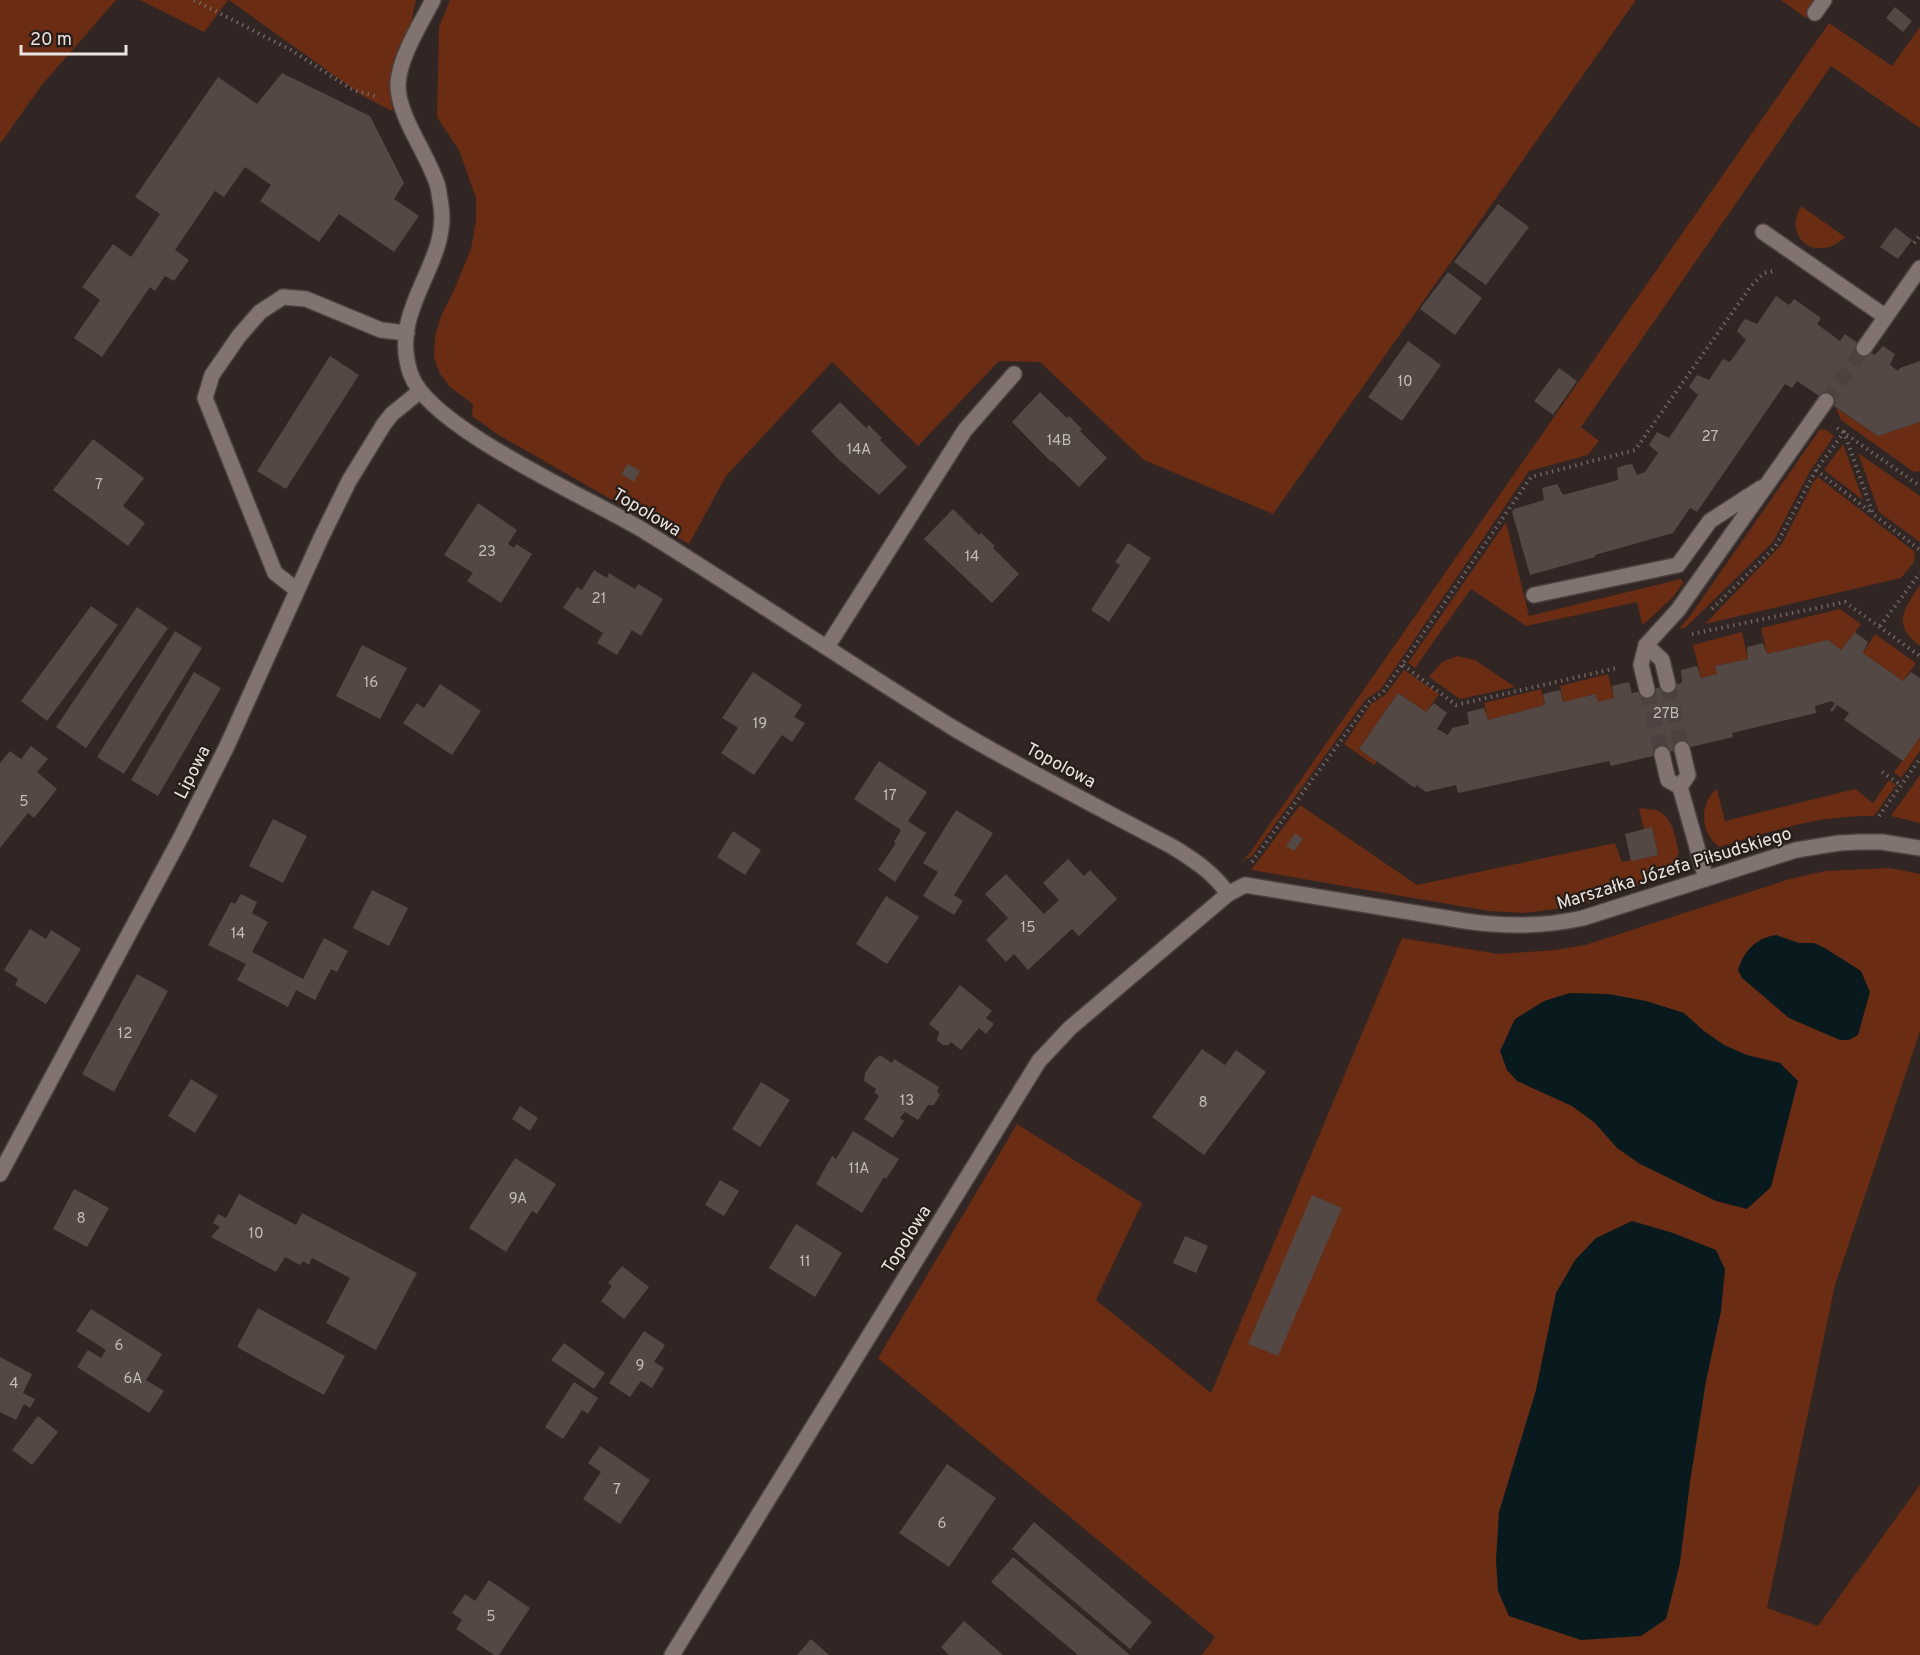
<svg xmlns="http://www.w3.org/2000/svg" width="1920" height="1655" viewBox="0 0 1920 1655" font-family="Overpass,sans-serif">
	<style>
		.green { fill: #6a2c13 }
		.water { fill: #091a1e }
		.building { fill: #544844 }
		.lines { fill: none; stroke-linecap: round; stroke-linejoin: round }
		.minor-tunnel { stroke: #4d423f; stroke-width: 15; stroke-dasharray: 15 8; stroke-linecap: butt }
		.minor-casing { stroke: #4b423f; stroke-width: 18 }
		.path { stroke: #6e6461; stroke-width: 4; stroke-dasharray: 1.5 4.5; stroke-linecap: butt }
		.minor { stroke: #817470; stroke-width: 15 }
		.labels { text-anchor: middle; stroke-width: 4.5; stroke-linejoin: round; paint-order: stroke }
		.number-label { font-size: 15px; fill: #c4bcb9 }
		.street-label { font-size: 18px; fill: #eae3e0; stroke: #271d19 }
	</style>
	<rect width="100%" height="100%" fill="#312623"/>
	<path class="green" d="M0,0h116l-75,86 -41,58z
		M140,0h88l-24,32z
		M229,0h187l-24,111 -29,-15z
		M450,0h1186l-363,514 -129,-54 -104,-98 -41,-1 -81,85 -86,-84 -106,114 -37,68 -192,-110 -25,-18 1,-12 -23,-17 -10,-13 -6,-17 1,-20 6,-21 13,-26 17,-41 5,-28v-23l-17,-48 -22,-33 2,-90z
		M1781,0h37l-12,18z
		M1829,23l63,43 28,-39v101l-89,-62 -250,361 18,14 -11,14 -59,16 -149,219 -14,9 -114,157 -10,5 7,-7z
		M1801,206l44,31c-27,26 -63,3 -44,-31z
		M1836,408l42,28 42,-14v49l-6,1 -73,-52z
		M1820,429l6,1 8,6 -24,35 -37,71 -88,86 -6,1 11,-13z
		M1843,444l20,56 -39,-30z
		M1858,453l62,43v46l-41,-30z
		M1818,477l97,75 -1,10 -13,16 -196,46 77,-80 32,-63z
		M1506,522l23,94 152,-37 2,4 -10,14 -29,27h-2l-5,-22 -111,24 -55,-37 -56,79 -7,-5z
		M1920,585v61c-29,-22 -16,-37 0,-61z
		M1840,609l21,15 -20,26 -13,-10 -61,14 -6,-26z
		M1742,632l6,27 -33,7 2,8 -16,4 -8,-33z
		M1875,634l41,29 -13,18 -40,-28z
		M1457,656l18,4 40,27 -55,12 -31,-22 13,-15z
		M1404,670l35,24 -13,18 -28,-19 -39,56 18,12 -3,4 -30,-21 27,-40 14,-9z
		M1608,674l6,24 -16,4 -2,-8 -33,8 -3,-16z
		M1541,689l4,16 -57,15 -4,-17z
		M1920,737v14l-19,27 -7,-6z
		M1920,775v48l-29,-7z
		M1889,780l7,5 -22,31c-56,-1 -102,15 -155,31 -18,-14 -21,-43 -2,-58l8,32 130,-32 18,14z
		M1300,805l117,80 198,-42 7,19 36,-7 -6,-27 -8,1 -5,-21 17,2 10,6 7,12 6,25 -11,21 -7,3 -69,25 -36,7 -33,4 -34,-2 -238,-41z
		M1890,868l30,6v157l-85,254 -68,323 51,18 102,-141v170h-718l13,-18 -337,-279 139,-234 125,79 -46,97 115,93 191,-455 96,16 56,-4 31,-5 205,-66 35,-8z"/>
	<path class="water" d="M1776,935l23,8h15l11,5 36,23 9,21 -12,43 -9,5h-9l-51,-22 -47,-40 -4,-8c6,-19 18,-32 38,-35z
		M1570,993l38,1 38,7 38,12 20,18 20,14 23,10 33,8 18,18 -27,106 -24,22 -31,-8 -76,-37 -23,-16 -22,-25 -23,-17 -55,-25 -10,-11 -7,-19 15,-32 29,-18z
		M1632,1221l41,12 43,17 9,19 -4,42 -15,70 -16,101 -10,81 -14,56 -25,17 -60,4 -72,-24 -11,-25 -2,-31 3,-48 37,-122 20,-97 19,-33 21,-22z"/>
	<path class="building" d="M1895,7l17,14 -9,11 -17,-14z
		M282,73l88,43 34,67 -10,16 25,17 -25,36 -55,-38 -20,28 -59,-41 11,-16 -26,-18 -21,30 -9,-6 -40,59 14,10 -15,21 -9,-5 -10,15 -5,-4 -48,70 -28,-19 26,-38 -18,-13 31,-43 18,13 29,-43 -25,-17 83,-120 39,27z
		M1498,204l31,23 -43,58 -32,-23z
		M1895,227l17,13 -14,19 -18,-12z
		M1448,272l34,26 -27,37 -35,-26z
		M1776,296l13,9 5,-6 27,19 -4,6 23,17 5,-7 30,21 8,-9 12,8 -5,11 8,6 2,-3 20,-7v61l-42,14 -81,-55 -5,7 -7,-4 -88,128 -7,-4 -17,25 -78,22v2l-65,18 -18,-63 2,-3 30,-9 -2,-12 15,-4 6,11 55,-15 -1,-12 8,-3 7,-1 5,11 8,-3 13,-19 -9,-8 8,-13 12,6 29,-43 -9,-8 8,-12 12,5 14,-21 7,3 16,-22 -9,-9 4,-7 4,-5 12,5z
		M1408,341l33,24 -39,56 -34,-24z
		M330,356l29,19 -73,114 -29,-18z
		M1559,368l18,13 -24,34 -19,-14z
		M1040,392l27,26 2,-2 13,13 -2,2 27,27 -28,29 -27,-26 -1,1 -39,-40z
		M840,402l26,26 3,-3 13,13 -2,2 27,27 -28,28 -42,-37 -26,-27z
		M93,439l51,39 -21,28 22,17 -17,23 -75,-56z
		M628,464l12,7 -6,11 -13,-8z
		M478,503l39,27 -9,14 6,4 2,-4 16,10 -31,49 -34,-22 6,-8 -29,-18z
		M953,509l26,26 2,-2 14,13 -2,2 26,26 -27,29 -68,-64z
		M1128,543l23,15 -42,64 -18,-12 29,-45 -5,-3z
		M594,570l13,8 2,-5 26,16 3,-5 25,15 -22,37 -9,-6 -15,25 -20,-12 6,-10 -40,-25 14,-21 5,3z
		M91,606l27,19 -71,96 -26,-20z
		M137,607l31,21 -82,120 -30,-21z
		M175,631l27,17 -78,126 -27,-17z
		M1855,632l13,10 -5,11 40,28 8,-9 9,6v59l-17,24 -59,-41 5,-7 -12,-8 -5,7 -2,-2 5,-6 -3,-3 -17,5 1,7 -84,20 1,4 -122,29 -2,-5 -151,32 -2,-8 -30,7 -10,-7 -1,3 -56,-39 39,-56 28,19 8,-9 13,10 -10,16 11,6 4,-7 17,-4 -2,-12 17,-4 4,12 57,-15 -2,-11 17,-4 3,12 33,-8 2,8 16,-4 -2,-12 17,-4 3,11 49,-10 1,-1 -1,-12 16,-4 4,12 16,-4 -2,-8 33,-7 -1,-12 16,-4 4,11 61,-14 13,10z
		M362,645l45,23 -27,51 -44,-23z
		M194,672l27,16 -63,108 -27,-16z
		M753,672l49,33 -8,12 11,6 -13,19 -10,-7 -28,40 -33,-22 17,-25 -16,-10z
		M440,684l41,27 -29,44 -49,-32 14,-20 7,5z
		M31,746l17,13 -11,13 20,17 -23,29 -6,-5 -28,35v-85l10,-12 11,8z
		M879,761l48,31 -19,29 18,12 -31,49 -17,-12 18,-27 -2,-1 7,-12 -47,-31z
		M956,810l37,23 -39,62 9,6 -9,14 -31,-19 15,-24 -15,-9z
		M273,819l34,17 -24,47 -34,-17z
		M1652,827l6,28 -27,6 -6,-27z
		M733,831l28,19 -16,25 -28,-18z
		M1295,833l8,6 -9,12 -8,-5z
		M1068,859l16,17 6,-6 27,29 -38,37 -7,-7 -44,41 -14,-16 -8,8 -20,-22 22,-22 -23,-24 21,-20 38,40 15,-14 -16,-17z
		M372,890l36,18 -19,38 -36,-18z
		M241,894l16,8 -5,11 16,9 -16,30 51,27 21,-41 24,13 -11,21 -6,-3 -16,31 -19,-10 -8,17 -51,-27 9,-16 -38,-19 23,-43 4,2z
		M886,896l33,21 -32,47 -31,-20z
		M30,929l16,10 5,-9 30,19 -35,55 -31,-19 3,-6 -14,-9z
		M137,974l31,17 -54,101 -32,-18z
		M960,985l32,26 -6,7 8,6 -8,10 -7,-6 -18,22 -10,-8 -3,3h-5l-6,-5 2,-8 -10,-8z
		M1202,1049l23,16 11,-15 30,22 -62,83 -52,-38z
		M880,1055l12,8 2,-4 45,28 -2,4 3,4 -6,10h-6l-10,15 -13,-8 -5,6 4,3 -11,17 -29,-19 15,-23 -5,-4 2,-3 -12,-8 1,-8 9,-13z
		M191,1079l27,17 -23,37 -27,-17z
		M761,1082l29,18 -30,47 -28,-18z
		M520,1106l18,12 -8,13 -18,-12z
		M853,1131l46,28 -13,20 -2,-2 -22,36 -46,-29 16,-28 4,3z
		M515,1158l41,26 -19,30 -5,-3 -26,41 -37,-24z
		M720,1180l19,11 -15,25 -19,-11z
		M74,1189l35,19 -22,39 -34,-18z
		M239,1194l57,31 6,-12 115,60 -41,77 -50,-27 24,-45 -38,-20 -3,7 -6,-4 -3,4 -15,-8 -9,15 -65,-35 9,-10 -7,-4 5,-9 8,4z
		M1312,1195l30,13 -64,148 -30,-12z
		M796,1224l46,29 -27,44 -46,-29z
		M1185,1236l23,10 -12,27 -23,-10z
		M622,1266l27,21 -25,32 -23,-18 11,-15 -4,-3z
		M258,1308l87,48 -21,39 -87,-48z
		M91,1309l71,45 -16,26 18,11 -15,22 -72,-46 11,-17 13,8 5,-8 -30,-19z
		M644,1331l21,14 -11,17 10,6 -12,20 -11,-7 -11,16 -21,-14z
		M564,1343l41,30 -11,16 -43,-29z
		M0,1357l32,17 -9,19 12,6 -5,9 -6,-4 -8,16 -16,-8z
		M574,1382l24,16 -10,16 -6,-4 -19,29 -18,-12z
		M38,1416l20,16 -26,33 -20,-15z
		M600,1446l50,34 -30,44 -37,-25 18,-27 -13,-9z
		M947,1464l49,34 -47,69 -50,-34z
		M1034,1522l118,100 -22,27 -118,-100z
		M1013,1557l117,98h-52l-87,-73z
		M489,1580l41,28 -31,47h-5l-38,-26 6,-9 -10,-7 13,-19 10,7z
		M964,1621l39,34h-54l-8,-8z
		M811,1639l18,16h-32z"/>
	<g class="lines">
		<path class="minor-tunnel" d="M1826,401l38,-53
			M1668,685l14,64
			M1647,690l15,64"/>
		<g class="minor-casing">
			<path id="minor" d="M433,0c-12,23 -34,58 -35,84 -1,32 31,71 40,103 1,6 2,13 3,19 9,59 -54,103 -30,169 19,53 178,123 230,154 106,65 208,135 314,200 71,42 145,79 218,118 21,13 41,26 55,47
				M1815,13l9,-13
				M1763,232l123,85
				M1864,348l56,-80
				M297,590l-22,-17 -70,-175 7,-23 27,-39 21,-24 23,-15 23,2 75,31 26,3
				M1534,595l144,-30 32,-44 51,-33
				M1646,645l16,15 6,25
				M827,647l138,-217 49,-56
				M1647,690l-6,-25 5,-20 32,-35 148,-209
				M1662,754l6,26 12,7 26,92
				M1680,787l8,-12 -6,-26
				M0,1174l181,-337 46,-91 94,-208 28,-57 35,-57 8,-10 27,-22
				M672,1655l367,-594 31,-33 158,-134 17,-9 220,36c41,6 78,6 118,-3l213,-68 43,-7 21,-1h22l38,6"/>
		</g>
		<path class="path" d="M194,0l97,50 62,40 22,6
			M1914,243l6,-8
			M1837,428l83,58
			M1816,470l56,43
			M1712,609l63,-62 41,-77 28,-38 29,82 47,36
			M1880,626l40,-53
			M1692,634l153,-32 75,54
			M1403,665l53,40 161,-37
			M1882,772l19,13
			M1879,816l41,-57
			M1252,862l117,-160 14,-10 148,-215 104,-27 116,-164 13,-13 11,-2"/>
		<use href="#minor" class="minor"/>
	</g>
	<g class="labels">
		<g class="number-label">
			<text x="1405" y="386">10</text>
			<text x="1710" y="441">27</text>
			<text x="1059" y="445">14B</text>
			<text x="859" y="454">14A</text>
			<text x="99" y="489">7</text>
			<text x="487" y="556">23</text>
			<text x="972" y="561">14</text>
			<text x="599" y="603">21</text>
			<text x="371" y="687">16</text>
			<text x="1666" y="718">27B</text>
			<text x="760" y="728">19</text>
			<text x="890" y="800">17</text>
			<text x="24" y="806">5</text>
			<text x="1028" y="932">15</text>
			<text x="238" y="938">14</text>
			<text x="125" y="1038">12</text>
			<text x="907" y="1105">13</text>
			<text x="1203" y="1107">8</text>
			<text x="859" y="1173">11A</text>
			<text x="518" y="1203">9A</text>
			<text x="81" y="1223">8</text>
			<text x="256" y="1238">10</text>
			<text x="805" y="1266">11</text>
			<text x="119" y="1350">6</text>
			<text x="640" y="1370">9</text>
			<text x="133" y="1383">6A</text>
			<text x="14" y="1388">4</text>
			<text x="617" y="1494">7</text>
			<text x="942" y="1528">6</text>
			<text x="491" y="1621">5</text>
		</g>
		<g class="street-label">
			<text transform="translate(647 512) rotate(31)" y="6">Topolowa</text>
			<text transform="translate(1061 765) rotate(28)" y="6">Topolowa</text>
			<text transform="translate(192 772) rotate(-63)" y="6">Lipowa</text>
			<text transform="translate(1674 868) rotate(-17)" y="6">Marszałka Józefa Piłsudskiego</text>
			<text transform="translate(906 1239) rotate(-58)" y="6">Topolowa</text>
		</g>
	</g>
	<path d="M21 45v9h105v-9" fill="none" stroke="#eae3e0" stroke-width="3"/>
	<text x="30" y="45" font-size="18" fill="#eae3e0" stroke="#271d19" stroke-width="4.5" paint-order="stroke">20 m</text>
</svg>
